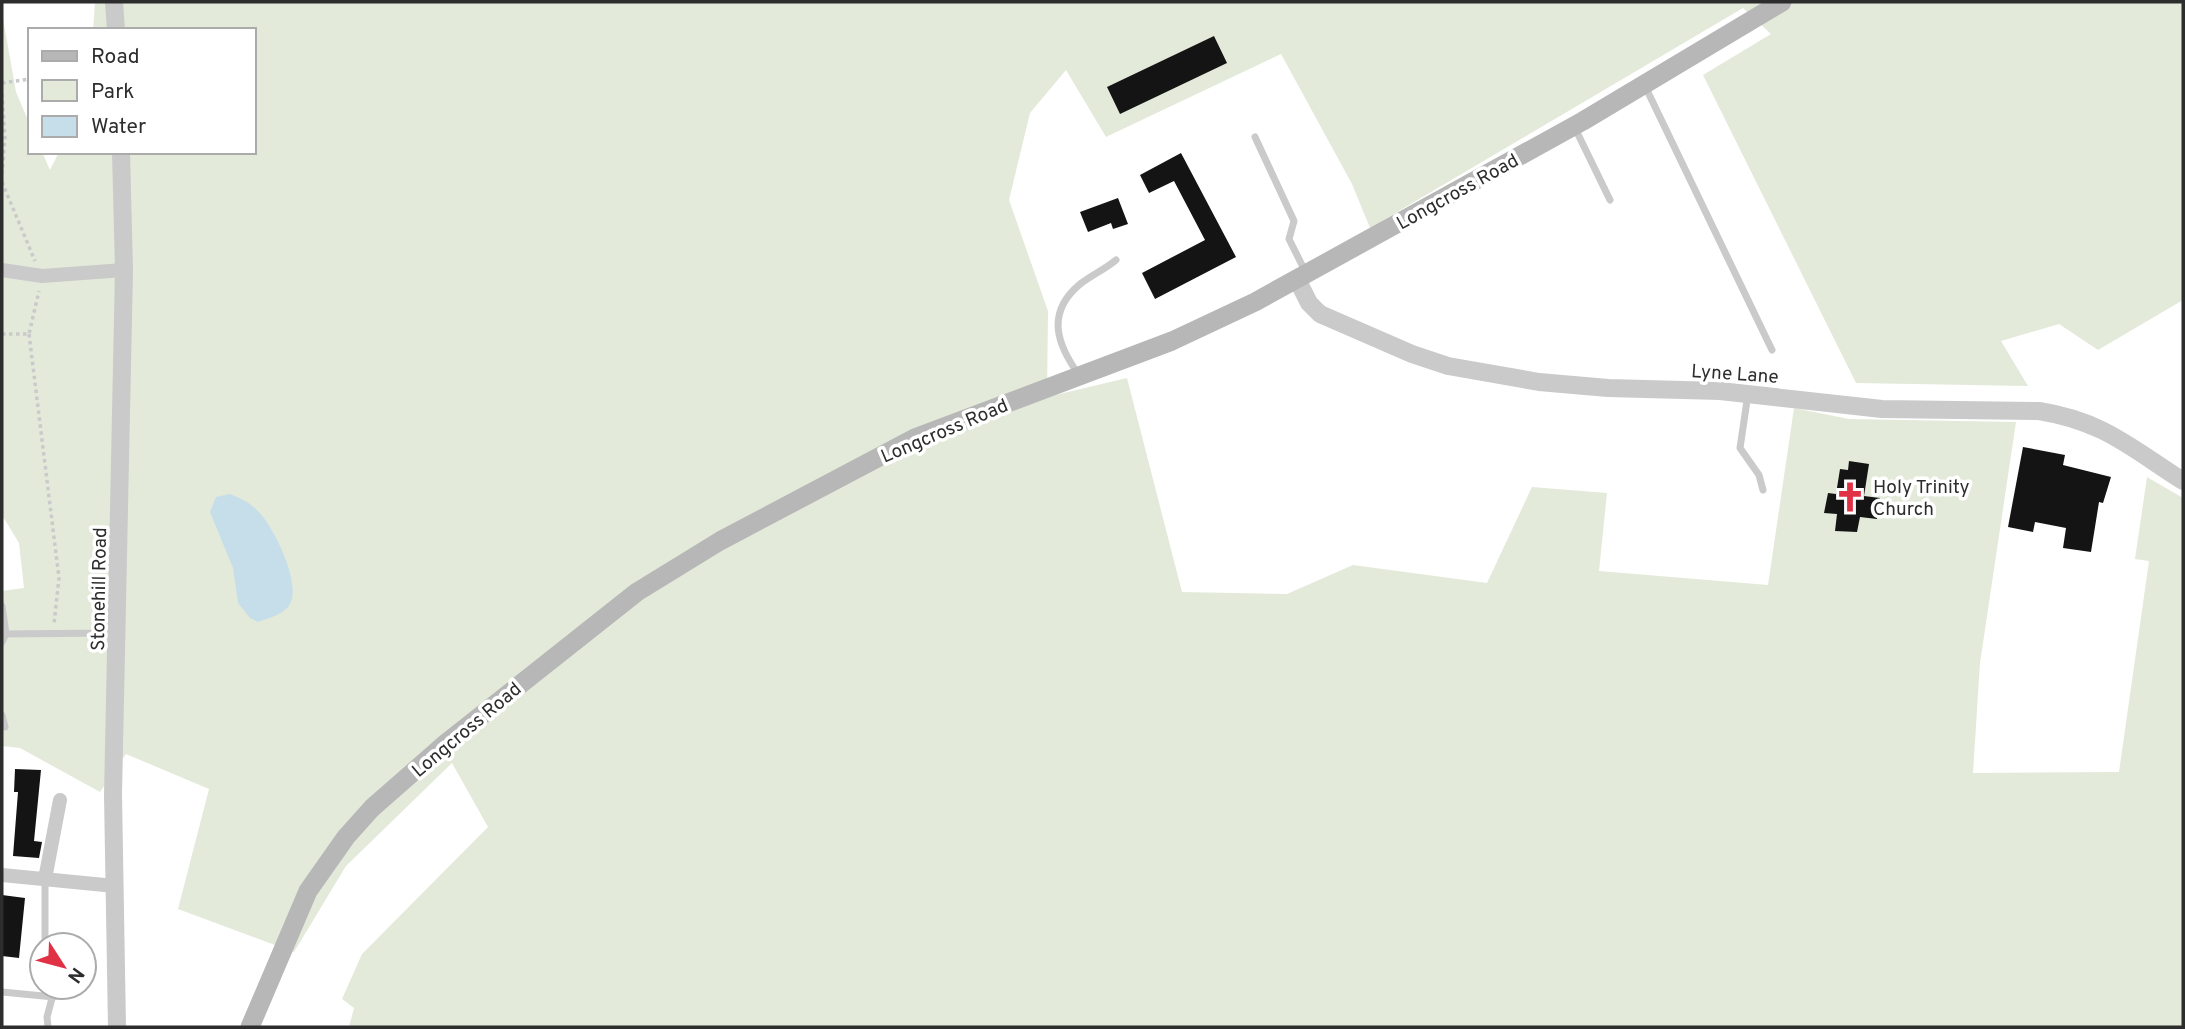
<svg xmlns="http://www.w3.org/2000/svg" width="2185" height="1029" viewBox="0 0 2185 1029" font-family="Overpass,sans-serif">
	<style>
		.green { fill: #e3eada }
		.water { fill: #c6deea }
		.building { fill: #141414 }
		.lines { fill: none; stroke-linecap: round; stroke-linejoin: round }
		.path { stroke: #cacaca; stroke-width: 3.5; stroke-dasharray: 3.5 3.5; stroke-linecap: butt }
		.service { stroke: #cacaca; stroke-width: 7 }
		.minor { stroke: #cacaca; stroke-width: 14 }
		.tertiary { stroke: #cacaca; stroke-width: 18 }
		.secondary { stroke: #b7b7b7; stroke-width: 19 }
		.labels { text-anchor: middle; stroke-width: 7; stroke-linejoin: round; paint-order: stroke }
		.street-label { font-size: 19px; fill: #2d2d2d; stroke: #fff }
		.poi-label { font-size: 19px; fill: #2d2d2d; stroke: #fff; text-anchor: start }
	</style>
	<rect width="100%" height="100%" fill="#fff"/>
	<path class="green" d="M95,2h2088v298l-85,50 -39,-26 -58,17 27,45 -172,-3 -153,-308 68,-41 -28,-26 -373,220 -18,-44 -71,-130 -175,83 -40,-67 -36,43 -21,87 39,111 -1,86 80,-19 55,214 105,2 66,-29 134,18 45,-96 75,6 -8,78 169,14 26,-177 55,11 167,3 -36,241 -7,110 146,-1 30,-211 -14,-2 12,-82 36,21v529h-1834l5,-19 -12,-9 20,-45 126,-127 -36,-64 -106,103 -52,86 -116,-43 31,-120 -83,-35 -26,38 -80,-44 -18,-2v-155l22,-3 -5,-45 -17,-28v-502l14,79 14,33v27h12l8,18 9,-18h195v-122h-161z"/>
	<path class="water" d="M230,494c10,4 19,8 27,16 16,15 49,80 30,98 -7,7 -20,11 -29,14l-8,-4 -12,-15 -5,-35 -23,-56 6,-15z"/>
	<path class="building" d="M1214,36l13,27 -107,51 -13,-27z
		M1181,153l55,104 -81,42 -13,-26 63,-33 -31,-59 -25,12 -9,-18z
		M1118,198l10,26 -15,5 -2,-6 -23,9 -8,-20z
		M2023,447l42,8 -2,10 48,12 -8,26 -4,-1 -8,50 -28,-4 3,-20 -31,-6 -2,10 -25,-5z
		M1849,461l20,3 -5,32 16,2 -3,21 -17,-2 -3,15 -22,-1 2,-17 -13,-1 4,-20 8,1 4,-25 8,1z
		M15,769l26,1 -7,71 8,1 -3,16 -26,-2 5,-64h-4z
		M2,895l23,3 -6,60 -17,-2z"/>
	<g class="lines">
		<path class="path" d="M2,83l28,-4
			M2,94l3,44 -3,36
			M2,182l33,79
			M2,334h27l10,-43
			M29,334l30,244 -5,46"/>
		<path class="service" d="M1645,86l127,264
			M1574,126l36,74
			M1255,137l39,84 -5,18 17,34
			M1079,375c-21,-29 -34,-61 0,-90 11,-9 25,-15 37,-25
			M1748,394l-8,54 19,27 4,15
			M2,606l4,28 -4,8
			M2,634l112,-1
			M2,715l3,12
			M45,945v-66
			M2,992l52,5
			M48,1027l-1,-10 8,-30"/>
		<path class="minor" d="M2,270l40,6 82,-6
			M2,875l113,11
			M45,879l15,-79"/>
		<path class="tertiary" d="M114,2l2,28
			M1297,279l12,24 11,11 92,40 36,12 91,16 69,6 112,3 162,18 157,2c64,10 92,37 144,70
			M117,1027l-4,-232 11,-525 -3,-118"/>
		<path class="secondary" d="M250,1027l58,-136 38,-54 26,-29 73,-64 192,-152 83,-51 195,-103 257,-97 83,-39 328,-181 199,-119"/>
	</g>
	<defs>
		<g id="church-bare" transform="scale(2.415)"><path d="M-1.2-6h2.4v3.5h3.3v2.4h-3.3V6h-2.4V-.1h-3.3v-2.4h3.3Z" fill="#e13145" stroke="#fff" stroke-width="2.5" paint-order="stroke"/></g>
	</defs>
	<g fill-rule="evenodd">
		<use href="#church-bare" x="1850" y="497"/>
	</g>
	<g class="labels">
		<g class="street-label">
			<text transform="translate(1457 191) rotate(-29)" y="7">Longcross Road</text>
			<text transform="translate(1735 373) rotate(4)" y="7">Lyne Lane</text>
			<text transform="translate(944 430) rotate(-23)" y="7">Longcross Road</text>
			<text transform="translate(98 589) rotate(-89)" y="7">Stonehill Road</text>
			<text transform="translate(466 729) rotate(-40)" y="7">Longcross Road</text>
		</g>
		<g class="poi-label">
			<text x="1873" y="493">Holy Trinity<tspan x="1873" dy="22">Church</tspan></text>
		</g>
	</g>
	<rect width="2185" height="1029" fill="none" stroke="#2d2d2d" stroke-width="7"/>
	<rect x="28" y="28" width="228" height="126" fill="#ffffff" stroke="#ababab" stroke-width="2"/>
	<rect x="42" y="51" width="35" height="10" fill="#b7b7b7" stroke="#ababab" stroke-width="2"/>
	<text x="91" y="63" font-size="21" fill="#2d2d2d">Road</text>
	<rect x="42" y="80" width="35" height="21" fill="#e3eada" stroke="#ababab" stroke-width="2"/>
	<text x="91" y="98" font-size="21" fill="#2d2d2d">Park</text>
	<rect x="42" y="116" width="35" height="21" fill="#c6deea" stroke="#ababab" stroke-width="2"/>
	<text x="91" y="133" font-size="21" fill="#2d2d2d">Water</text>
	<g transform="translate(63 966) rotate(126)"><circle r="33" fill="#ffffff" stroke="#ababab" stroke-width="2"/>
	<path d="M0-5L12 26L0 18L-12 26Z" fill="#e13145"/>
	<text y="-10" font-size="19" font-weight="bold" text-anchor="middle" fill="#2d2d2d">N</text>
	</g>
</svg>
